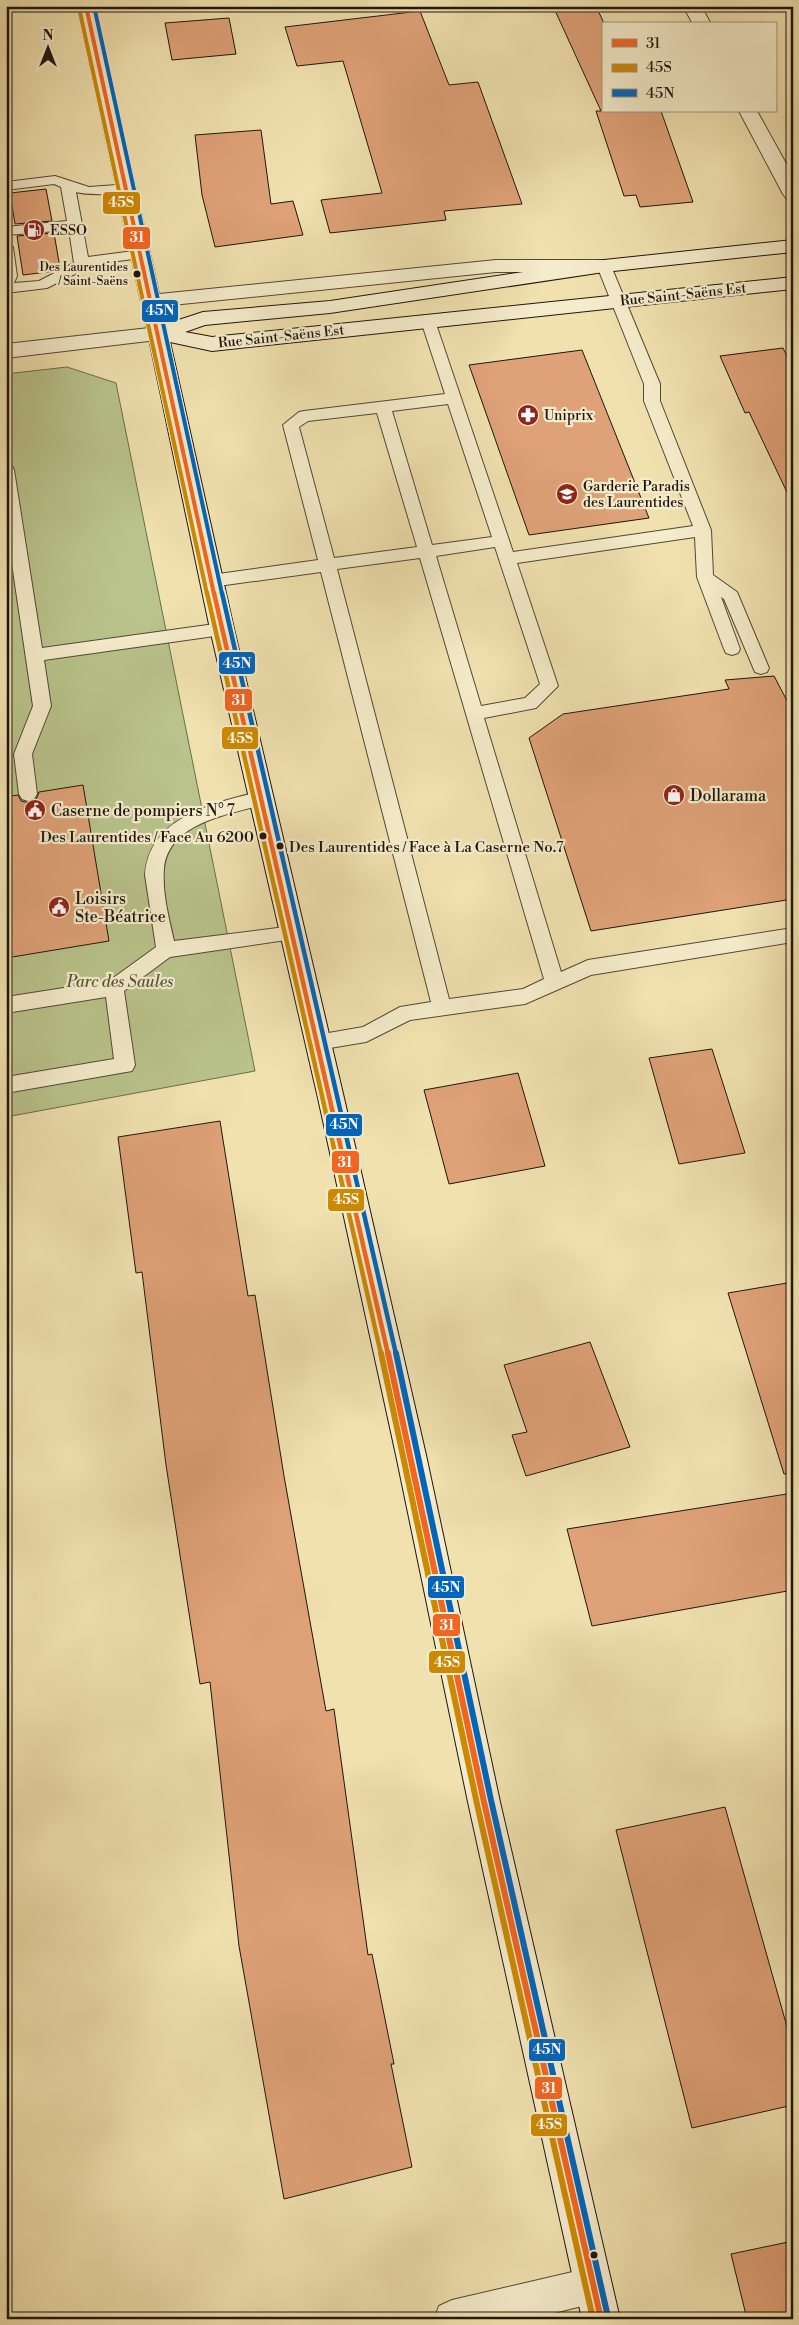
<svg xmlns="http://www.w3.org/2000/svg" width="799" height="2325" viewBox="0 0 799 2325" font-family="'Libre Bodoni',serif">
	<style>
		.green { fill: #b9c38b; stroke: #6c6c4d }
		.building { fill: #dfa177; stroke: #1f150f }
		.lines { fill: none; stroke-linecap: round; stroke-linejoin: round }
		.service-casing { stroke: #534837; stroke-width: 2 }
		.minor-casing { stroke: #534837; stroke-width: 2 }
		.tertiary-casing { stroke: #534837; stroke-width: 2 }
		.secondary-casing { stroke: #1f150f; stroke-width: 2 }
		.service { fill: #f5eccb; fill-rule: evenodd }
		.minor { fill: #f5eccb; fill-rule: evenodd }
		.tertiary { fill: #f5eccb; fill-rule: evenodd }
		.secondary { fill: #f5eccb; fill-rule: evenodd }
		.bus-1-far2-casing { stroke: #f5eccb; stroke-width: 6 }
		.bus-1-far1-casing { stroke: #f5eccb; stroke-width: 8 }
		.bus-1-casing { stroke: #f5eccb; stroke-width: 10 }
		.bus-2-far2-casing { stroke: #f5eccb; stroke-width: 6 }
		.bus-2-far1-casing { stroke: #f5eccb; stroke-width: 8 }
		.bus-2-casing { stroke: #f5eccb; stroke-width: 10 }
		.bus-3-far2-casing { stroke: #f5eccb; stroke-width: 6 }
		.bus-3-far1-casing { stroke: #f5eccb; stroke-width: 8 }
		.bus-3-casing { stroke: #f5eccb; stroke-width: 10 }
		.bus-1-far2 { stroke: #f26522; stroke-width: 4 }
		.bus-1-far1 { stroke: #f26522; stroke-width: 4.5 }
		.bus-1 { stroke: #f26522; stroke-width: 6 }
		.bus-2-far2 { stroke: #cc8903; stroke-width: 4 }
		.bus-2-far1 { stroke: #cc8903; stroke-width: 4.5 }
		.bus-2 { stroke: #cc8903; stroke-width: 6 }
		.bus-3-far2 { stroke: #0065bd; stroke-width: 4 }
		.bus-3-far1 { stroke: #0065bd; stroke-width: 4.5 }
		.bus-3 { stroke: #0065bd; stroke-width: 6 }
		.bus-dot { fill: #1f150f; stroke: #f5eccb; stroke-width: 2 }
		.labels { text-anchor: middle; stroke-width: 4.5; stroke-linejoin: round; paint-order: stroke }
		.far-bus-label { font-size: 12px; fill: #1f150f; stroke: #f5eccb; text-anchor: end }
		.far-poi-label { font-size: 14px; fill: #1f150f; stroke: #f5eccb; text-anchor: start }
		.far-street-label { font-size: 14px; fill: #1f150f; stroke: #f5eccb }
		.bus-label { font-size: 15px; fill: #1f150f; stroke: #f5eccb; text-anchor: end }
		.poi-label { font-size: 16px; fill: #1f150f; stroke: #f5eccb; text-anchor: start }
		.park-label { font-size: 16px; font-style: italic; fill: #55523a; stroke: #f5eccb }
		.line-badge { stroke: #f5eccb; stroke-width: 2 }
		.badge-label { font-size: 14px; text-anchor: middle; font-weight: bold; fill: #fff }
	</style>
	<rect width="100%" height="100%" fill="#f0e1af"/>
	<filter id="stains"><feTurbulence type="fractalNoise" baseFrequency=".004" numOctaves="4"/><feColorMatrix values="0 0 0 0 .2 0 0 0 0 .09 0 0 0 0 .02 0 0 0 .5 -.17"/></filter>
	<radialGradient id="worn" r=".72"><stop offset=".6" stop-color="#630" stop-opacity="0"/><stop offset="1" stop-color="#630" stop-opacity=".3"/></radialGradient>
	<path class="green" d="M67,367l49,16 139,688 -249,46v-743z"/>
	<path class="building" d="M553,6h43l7,15v90h58l32,91 -53,5 -4,-12 -12,1 -28,-85h5z
		M420,11l29,74 29,-3 44,122 -78,7 2,9 -116,13 -9,-33 61,-7 -39,-132 -46,5 -12,-39z
		M229,18l7,36 -64,6 -7,-37z
		M261,130l10,74 22,-3 10,34 -88,12 -13,-52 -7,-60z
		M46,189l6,32 -37,3 -5,-31z
		M54,233l6,35 -5,3 -32,4 -6,-39z
		M783,348l10,20v137l-44,-93 -4,1 -25,-57z
		M582,350l67,168 -120,17 -60,-170z
		M774,676l19,36v187l-202,32 -62,-193 34,-24 166,-25 -4,-9z
		M83,785l26,156 -103,17v-161l12,-2 3,6 8,2 7,-3 3,-8z
		M712,1049l33,104 -66,11 -30,-106z
		M518,1073l27,93 -96,18 -25,-94z
		M220,1121l28,175 7,-1 29,181 42,235 8,-2 34,246 4,-1 22,110h-3l21,103 -128,32 -45,-253 -29,-264 -10,2 -34,-219 -24,-193 -6,1 -18,-136z
		M793,1282v191l-9,1 -56,-181z
		M590,1342l40,105 -104,29 -14,-41 15,-3 -23,-67z
		M793,1493v97l-201,36 -25,-97z
		M725,1807l68,241v57l-101,23 -76,-298z
		M793,2241v78h-46l-16,-65z"/>
	<g class="lines">
		<g class="service-casing">
			<path id="service" d="M55,176l34,11 42,-3 2,3c-7,9 -46,8 -57,5l12,65 53,-7 7,4 -7,4 -46,6 -48,24 -41,5v-50l7,4 4,29 -3,7 25,-2 35,-18 -5,-33 -63,5v-8l61,-6 -6,-34 -7,-3 -48,6v-8z
				M604,261l7,5 49,118v17l51,129 2,45 24,17 32,76 -2,4 -6,2 -6,-2 -31,-73 -3,-2 19,52 -2,4 -6,2 -6,-2 -2,-4 -27,-72 -2,-40 -178,26 41,123 -22,22 -52,10 77,254 27,-12 205,-32v14l-202,33 -66,29 -115,16 -44,22 -48,8 -7,-2 -3,-6 3,-6 52,-9 37,-20 31,-5 -110,-430 -110,15 -6,-2 -2,-4 2,-4 6,-2 107,-15 -35,-135 16,-13 5,-1 141,-17 -24,-73 2,-3h10l2,3 78,231 180,-26 -49,-125v-17l-47,-118zM448,404l44,133 -60,8 -40,-134zM377,413l40,134 -83,11 -35,-131 9,-6zM495,547l45,137 -15,14 -44,8 -45,-150zM420,558l124,421 -21,10 -74,10 -112,-430z
				M6,465l6,1 2,4 28,178 180,-25 6,2 2,4 -2,4 -6,2 -178,25 7,46 -19,48 5,40 -3,5 -6,2 -6,-2 -3,-5 -5,-40 19,-48 -27,-183z
				M262,791l6,2 3,5 -3,5c-35,11 -100,18 -104,66 -2,24 5,49 10,72l119,-15 7,2 2,5 -2,5 -130,19 -46,34 11,74 -3,6 -126,22v-16l108,-18 -8,-62 -100,16v-16l103,-16 47,-34 -11,-72c4,-59 70,-72 117,-84z"/>
		</g>
		<g class="minor-casing">
			<path id="minor" d="M683,6h18l10,18h-18z
				M739,111h18l36,65v24l-7,-2 -3,-4z
				M158,327l7,2 3,5 -3,5 -159,19v-14z
				M594,2267l13,5 5,13 -5,13 -13,5 -64,16h-96l5,-13 13,-6z"/>
		</g>
		<g class="tertiary-casing">
			<path id="tertiary" d="M77,6h18l64,288 337,-34h106l7,2 3,4 -3,4 -7,2h-106l-334,34 6,28 -3,5 -7,2 -7,-2 -3,-5z"/>
		</g>
		<g class="secondary-casing">
			<path id="secondary" d="M793,240v12l-189,20 -274,41 -125,12 -20,7 27,5 581,-60v12l-581,62 -42,-9 64,287 110,469 82,357 74,347 120,517h-38l-114,-517 -72,-347 -78,-357 -108,-469 -62,-295 3,-5 52,-17 127,-11 274,-41z"/>
		</g>
		<use href="#service" class="service"/>
		<use href="#minor" class="minor"/>
		<use href="#tertiary" class="tertiary"/>
		<use href="#secondary" class="secondary"/>
		<g class="bus-1-far2-casing">
			<path id="bus-1-far2" d="M86,6l128,588"/>
		</g>
		<g class="bus-1-far1-casing">
			<path id="bus-1-far1" d="M214,593l174,761"/>
		</g>
		<g class="bus-1-casing">
			<path id="bus-1" d="M388,1353l96,449 117,517"/>
		</g>
		<g class="bus-2-far2-casing">
			<path id="bus-2-far2" d="M79,8l128,586"/>
		</g>
		<g class="bus-2-far1-casing">
			<path id="bus-2-far1" d="M207,593l174,761"/>
		</g>
		<g class="bus-2-casing">
			<path id="bus-2" d="M381,1353l96,451 116,515"/>
		</g>
		<g class="bus-3-far2-casing">
			<path id="bus-3-far2" d="M94,6l128,588"/>
		</g>
		<g class="bus-3-far1-casing">
			<path id="bus-3-far1" d="M222,593l174,761"/>
		</g>
		<g class="bus-3-casing">
			<path id="bus-3" d="M396,1353l95,447 117,517"/>
		</g>
		<use href="#bus-1-far2" class="bus-1-far2"/>
		<use href="#bus-1-far1" class="bus-1-far1"/>
		<use href="#bus-1" class="bus-1"/>
		<use href="#bus-2-far2" class="bus-2-far2"/>
		<use href="#bus-2-far1" class="bus-2-far1"/>
		<use href="#bus-2" class="bus-2"/>
		<use href="#bus-3-far2" class="bus-3-far2"/>
		<use href="#bus-3-far1" class="bus-3-far1"/>
		<use href="#bus-3" class="bus-3"/>
	</g>
	<defs>
		<g id="fuel-disc" transform="scale(1.125)"><circle r="9.5" fill="#8f2418" stroke="#f5eccb"/><path d="M-5.5-6h7V0h2V4h1.3V-2.5L3-4.5l.8-.8L6-3V5H2.5V1h-1V6h-7ZM-4.2-4.7v3.2H.2V-4.7Z" fill="#fff"/></g>
		<g id="pharmacy-disc" transform="scale(1.125)"><circle r="9.5" fill="#8f2418" stroke="#f5eccb"/><path d="M-2-6h4v4h4v4h-4v4h-4v-4h-4v-4h4Z" fill="#fff"/></g>
		<g id="school-disc" transform="scale(1.125)"><circle r="9.5" fill="#8f2418" stroke="#f5eccb"/><path d="M0-5L7-2L0 1L-7-2ZM-4 1L0 2.5L4 1V4Q0 6-4 4Z" fill="#fff"/></g>
		<g id="shop-disc" transform="scale(1.125)"><circle r="9.5" fill="#8f2418" stroke="#f5eccb"/><path d="M-5-2.5h2.3a2.7 3.5 0 0 1 5.4 0H5L5.5 6h-11ZM-1.5-2.5h3a1.5 2.3 0 0 0-3 0Z" fill="#fff"/></g>
		<g id="civic-disc" transform="scale(1.125)"><circle r="9.5" fill="#8f2418" stroke="#f5eccb"/><path d="M-.6-6.5H3V-4.5H.6V-3L4-1V1h2V6H-6V1h2V-1L-.6-3ZM-1.2 2.5V6h2.4V2.5Z" fill="#fff"/></g>
	</defs>
	<g fill-rule="evenodd">
		<use href="#fuel-disc" x="34" y="230"/>
		<use href="#pharmacy-disc" x="528" y="415"/>
		<use href="#school-disc" x="567" y="494"/>
		<use href="#shop-disc" x="674" y="795"/>
		<use href="#civic-disc" x="35" y="810"/>
		<use href="#civic-disc" x="59" y="907"/>
	</g>
	<g class="bus-dot">
		<circle cx="137" cy="274" r="4.5"/>
		<circle cx="263" cy="836" r="4.5"/>
		<circle cx="280" cy="846" r="4.5"/>
		<circle cx="594" cy="2255" r="4.5"/>
	</g>
	<g class="labels">
		<g class="far-bus-label">
			<text x="128" y="271">Des Laurentides<tspan x="128" dy="14">/ Saint-Saëns</tspan></text>
		</g>
		<g class="far-poi-label">
			<text x="50" y="235">ESSO</text>
			<text x="544" y="420">Uniprix</text>
			<text x="583" y="491">Garderie Paradis<tspan x="583" dy="16">des Laurentides</tspan></text>
		</g>
		<g class="far-street-label">
			<text transform="translate(683 294) rotate(-6)" y="5">Rue Saint-Saëns Est</text>
			<text transform="translate(281 336) rotate(-6)" y="5">Rue Saint-Saëns Est</text>
		</g>
		<g class="bus-label">
			<text x="254" y="842">Des Laurentides / Face Au 6200</text>
			<text x="289" y="852" text-anchor="start">Des Laurentides / Face à La Caserne No.7</text>
		</g>
		<g class="poi-label">
			<text x="690" y="801">Dollarama</text>
			<text x="51" y="816">Caserne de pompiers N° 7</text>
			<text x="75" y="904">Loisirs<tspan x="75" dy="18">Ste-Béatrice</tspan></text>
		</g>
		<g class="park-label">
			<text x="120" y="987">Parc des Saules</text>
		</g>
	</g>
	<g class="line-badge">
		<rect x="102" y="191" width="39" height="24" rx="5" fill="#cc8903"/>
		<rect x="122" y="226" width="29" height="24" rx="5" fill="#f26522"/>
		<rect x="141" y="299" width="38" height="24" rx="5" fill="#0065bd"/>
		<rect x="218" y="651" width="38" height="24" rx="5" fill="#0065bd"/>
		<rect x="224" y="688" width="29" height="24" rx="5" fill="#f26522"/>
		<rect x="221" y="726" width="38" height="24" rx="5" fill="#cc8903"/>
		<rect x="325" y="1113" width="38" height="24" rx="5" fill="#0065bd"/>
		<rect x="331" y="1150" width="29" height="24" rx="5" fill="#f26522"/>
		<rect x="327" y="1188" width="38" height="24" rx="5" fill="#cc8903"/>
		<rect x="427" y="1575" width="38" height="24" rx="5" fill="#0065bd"/>
		<rect x="432" y="1613" width="29" height="24" rx="5" fill="#f26522"/>
		<rect x="428" y="1650" width="38" height="24" rx="5" fill="#cc8903"/>
		<rect x="528" y="2038" width="38" height="24" rx="5" fill="#0065bd"/>
		<rect x="534" y="2076" width="29" height="24" rx="5" fill="#f26522"/>
		<rect x="530" y="2113" width="38" height="24" rx="5" fill="#cc8903"/>
	</g>
	<g class="badge-label">
		<text x="121" y="207">45S</text>
		<text x="137" y="242">31</text>
		<text x="160" y="315">45N</text>
		<text x="237" y="668">45N</text>
		<text x="239" y="705">31</text>
		<text x="240" y="743">45S</text>
		<text x="344" y="1129">45N</text>
		<text x="345" y="1167">31</text>
		<text x="346" y="1204">45S</text>
		<text x="446" y="1592">45N</text>
		<text x="447" y="1630">31</text>
		<text x="447" y="1667">45S</text>
		<text x="547" y="2054">45N</text>
		<text x="549" y="2093">31</text>
		<text x="549" y="2129">45S</text>
	</g>
	<rect width="799" height="2325" fill="none" stroke="#f0e1af" stroke-width="25"/>
	<rect x="8" y="8" width="784" height="2310" fill="none" stroke="#1f150f" stroke-width="2.5"/>
	<rect x="12" y="12" width="774" height="2300" fill="none" stroke="#1f150f"/>
	<rect x="602" y="22" width="175" height="90" fill="#f5eccb" stroke="#9f9680"/>
	<rect x="612" y="39" width="25" height="8" fill="#f26522" stroke="#9f9680"/>
	<text x="646" y="48" font-size="15" fill="#1f150f">31</text>
	<rect x="612" y="64" width="25" height="8" fill="#cc8903" stroke="#9f9680"/>
	<text x="646" y="72" font-size="15" fill="#1f150f">45S</text>
	<rect x="612" y="89" width="25" height="8" fill="#0065bd" stroke="#9f9680"/>
	<text x="646" y="98" font-size="15" fill="#1f150f">45N</text>
	<g transform="translate(48 48)" stroke="#f5eccb" stroke-width="4" paint-order="stroke">
	<path d="M0-4L9 19L0 12L-9 19Z" fill="#1f150f"/>
	<text y="-8" font-size="14" font-weight="bold" text-anchor="middle" fill="#1f150f">N</text>
	</g>
	<rect width="100%" height="100%" filter="url(#stains)"/>
	<rect width="100%" height="100%" fill="url(#worn)"/>
</svg>
